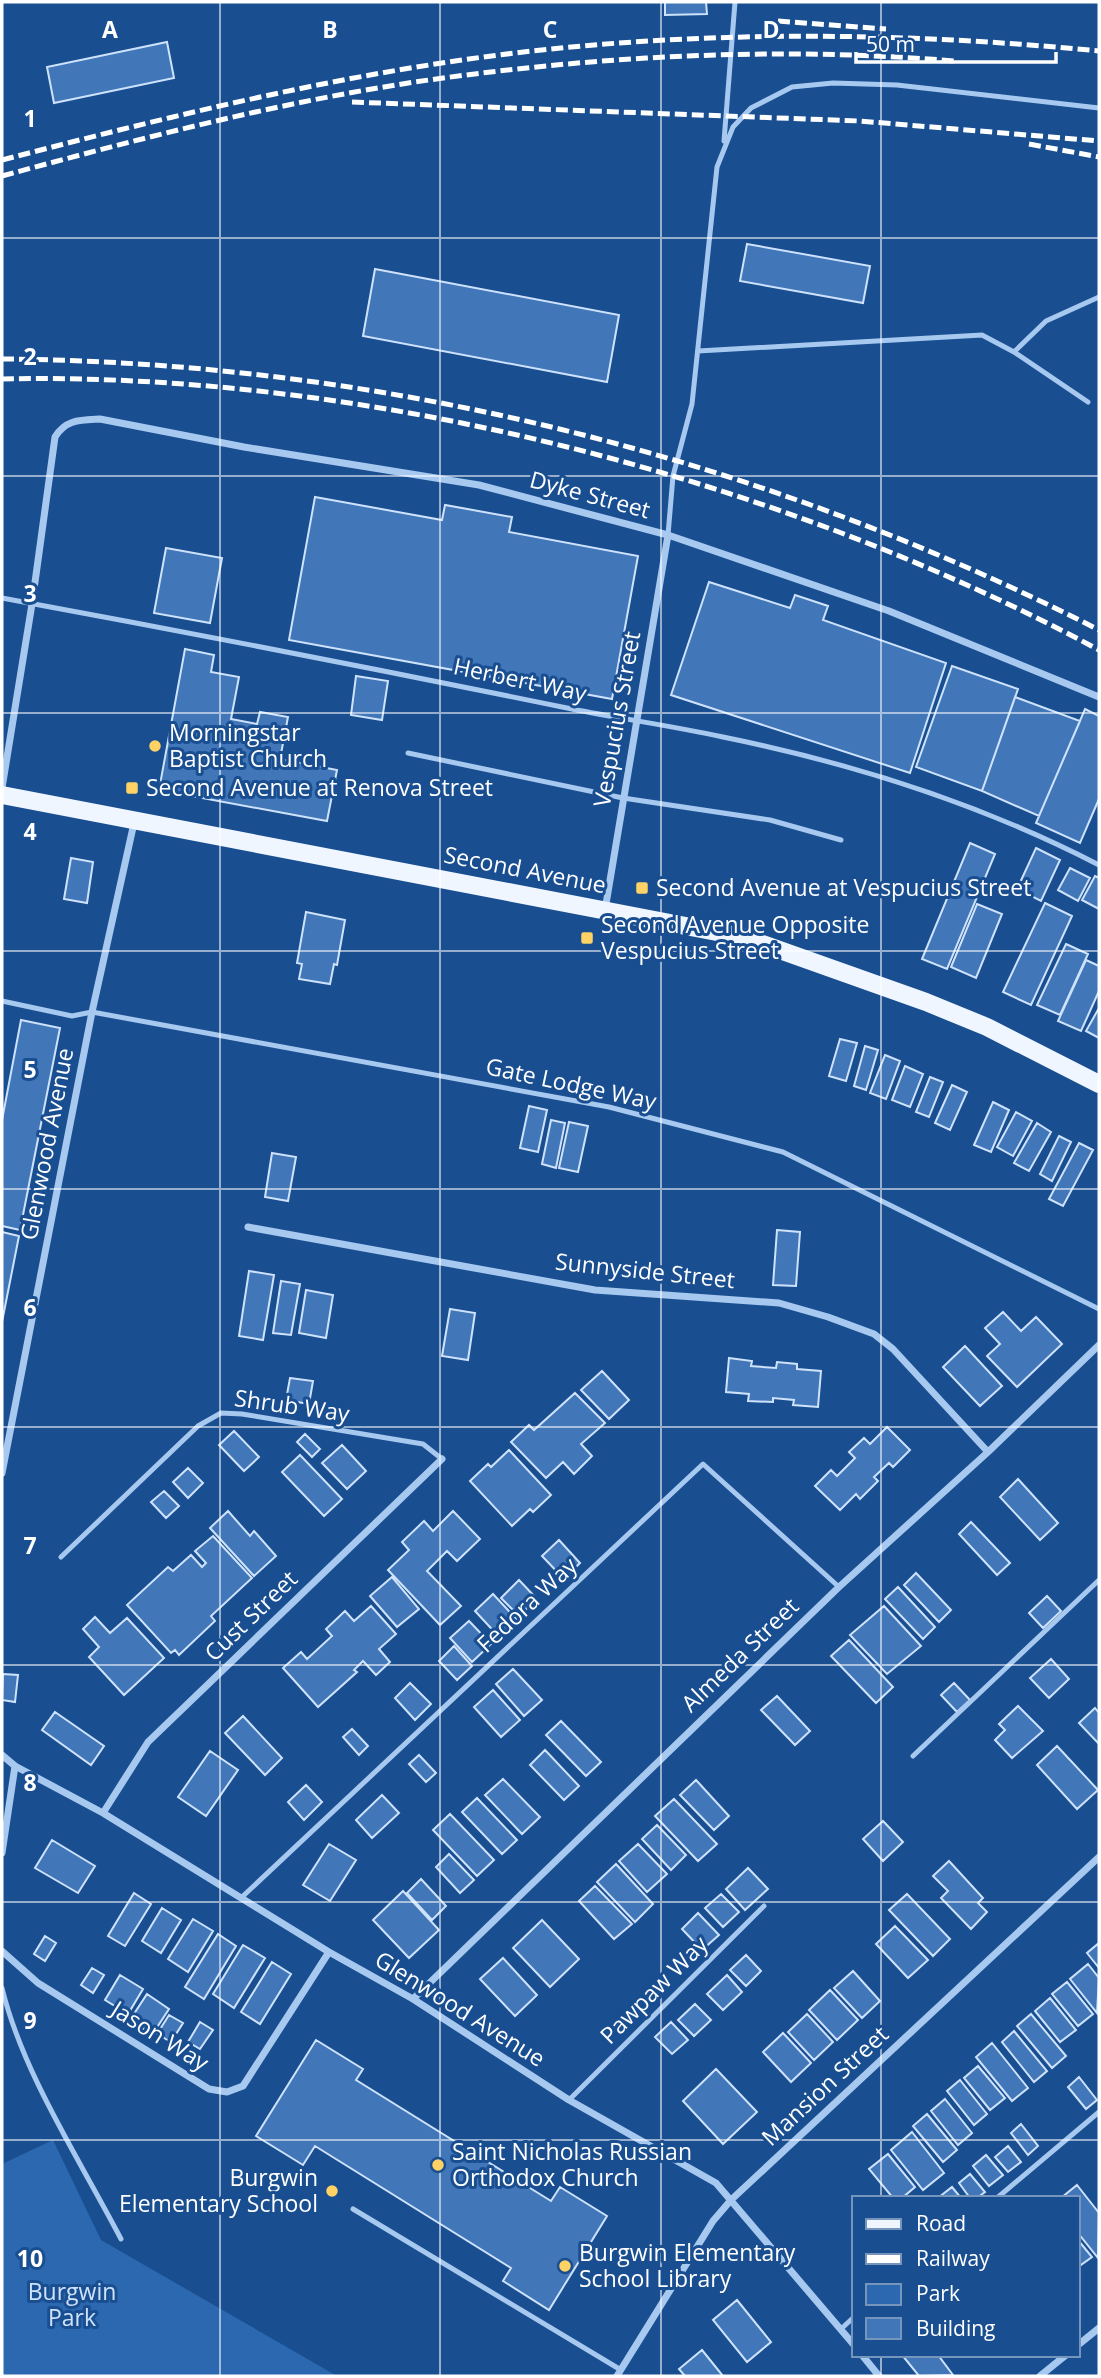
<svg xmlns="http://www.w3.org/2000/svg" width="1101" height="2378" viewBox="0 0 1101 2378" font-family="'Open Sans',sans-serif">
	<style>
		.green { fill: #2b68af }
		.building { fill: #4177b9; stroke: #cee2fb; stroke-width: 2 }
		.lines { fill: none; stroke-linecap: round; stroke-linejoin: round }
		.lane { stroke: #a7c8ef; stroke-width: 5 }
		.street { stroke: #a7c8ef; stroke-width: 7 }
		.primary { stroke: #f0f6ff; stroke-width: 18 }
		.rail { stroke: #fff; stroke-width: 5; stroke-dasharray: 12 5; stroke-linecap: butt }
		.grid { fill: none; stroke: #fff; stroke-width: 2; stroke-opacity: 0.55 }
		.poi-dot { fill: #ffd266; stroke: #194e91; stroke-width: 2.5 }
		.labels { text-anchor: middle; stroke-width: 6; stroke-linejoin: round; paint-order: stroke }
		.street-label { font-size: 23px; fill: #fff; stroke: #194e91 }
		.poi-label { font-size: 23px; fill: #fff; stroke: #194e91; text-anchor: start }
		.park-label { font-size: 23px; fill: #cee2fb; stroke: #194e91 }
		.grid-label { font-size: 23px; text-anchor: middle; font-weight: bold; fill: #fff; stroke: #194e91; stroke-width: 6; stroke-linejoin: round; paint-order: stroke }
	</style>
	<rect width="100%" height="100%" fill="#194e91"/>
	<path class="green" d="M53,2140l48,100 236,136h-335v-212z"/>
	<path class="building" d="M665,2h41l1,12 -42,1z
		M167,42l7,36 -120,25 -7,-36z
		M747,244l123,22 -7,37 -123,-22z
		M375,269l244,46 -12,67 -244,-46z
		M315,497l127,23 3,-15 67,12 -3,15 129,24 -26,143 -323,-59z
		M166,548l56,10 -12,65 -56,-10z
		M709,582l81,26 5,-13 33,11 -5,14 123,43 -36,110 -239,-78z
		M185,649l29,6 -3,17 28,5 -8,42 26,5 3,-12 28,5 -8,42 57,11 -10,51 -168,-31z
		M952,666l66,23 -36,102 -66,-24z
		M356,676l32,5 -6,39 -31,-5z
		M1015,697l65,24 -41,95 -57,-25z
		M1085,709l14,7v83l-19,44 -44,-20z
		M970,843l25,11 -48,115 -25,-10z
		M1036,848l24,12 -19,41 -24,-12z
		M71,858l22,4 -6,41 -23,-4z
		M1070,868l20,10 -12,23 -20,-11z
		M1095,876l4,2v31l-17,-9z
		M1045,903l27,13 -41,89 -28,-13z
		M977,904l25,10 -26,64 -25,-11z
		M306,912l39,8 -8,45 -3,-1 -4,20 -31,-5 3,-15 -5,-1z
		M1066,944l22,10 -28,61 -23,-10z
		M1086,960l13,6v25l-18,40 -23,-10z
		M1099,1008v30l-13,-7z
		M21,1020l39,8 -40,202 -18,-4v-106z
		M840,1039l17,4 -11,38 -17,-5z
		M865,1046l13,4 -12,40 -12,-4z
		M885,1055l15,6 -14,38 -16,-6z
		M905,1066l18,8 -13,33 -18,-7z
		M930,1077l13,5 -14,35 -13,-5z
		M952,1085l15,7 -17,38 -15,-7z
		M993,1102l16,8 -18,42 -17,-7z
		M529,1106l18,4 -9,42 -18,-4z
		M1016,1112l16,9 -19,35 -16,-9z
		M551,1120l14,3 -9,45 -14,-4z
		M569,1122l19,4 -10,46 -19,-4z
		M1037,1123l14,9 -22,39 -15,-8z
		M1059,1136l12,6 -19,39 -12,-7z
		M1079,1143l14,7 -30,56 -14,-7z
		M272,1153l24,4 -8,44 -23,-4z
		M777,1230l23,2 -4,54 -23,-1z
		M2,1232l17,4 -17,86z
		M249,1271l25,4 -11,65 -24,-4z
		M281,1281l19,3 -9,51 -18,-2z
		M306,1290l27,5 -7,43 -27,-5z
		M450,1309l25,4 -7,47 -26,-4z
		M1003,1312l18,19 15,-14 26,27 -45,43 -30,-31 13,-12 -15,-16z
		M965,1346l37,40 -22,20 -37,-39z
		M729,1358l23,3 -1,5 25,2 1,-6 20,2v5l24,2 -3,36 -25,-2 1,-5 -21,-2v4l-25,-1 1,-7 -23,-2z
		M602,1371l27,29 -20,19 -28,-29z
		M290,1378l23,3 -4,23 -23,-4z
		M575,1393l30,30 -24,21 11,12 -18,18 -11,-12 -17,16 -35,-36 18,-17 5,5z
		M887,1427l23,23 -17,17 -4,-4 -15,14 4,4 -18,18 -4,-5 -16,16 -25,-24 16,-16 6,6 18,-18 -6,-6 15,-14 6,6z
		M234,1431l25,26 -15,14 -25,-26z
		M305,1434l15,15 -8,8 -15,-15z
		M342,1445l24,26 -19,18 -25,-26z
		M509,1450l42,45 -18,17 -3,-3 -18,17 -42,-45 18,-17 3,3z
		M300,1455l42,44 -18,17 -42,-44z
		M188,1468l15,15 -15,15 -15,-16z
		M1018,1479l40,44 -18,17 -40,-43z
		M164,1491l15,15 -13,12 -15,-16z
		M228,1511l22,25 4,-5 22,25 -22,20 -44,-48z
		M453,1511l27,28 -23,22 -10,-10 -20,20 34,35 -21,19 -52,-55 21,-20 -7,-8 22,-21 9,10z
		M971,1522l39,41 -13,12 -38,-41z
		M213,1536l39,42 -41,38 4,5 -36,34 -4,-5 -4,3 -44,-48 41,-38 5,4 18,-16 11,12 4,-4 -11,-12z
		M559,1540l21,23 -16,16 -22,-23z
		M916,1573l35,37 -12,12 -35,-37z
		M392,1577l27,32 -22,18 -27,-31z
		M519,1580l18,19 -18,17 -18,-18z
		M898,1587l37,40 -12,12 -38,-40z
		M493,1594l26,28 -18,17 -26,-28z
		M1047,1596l14,15 -18,17 -14,-15z
		M371,1606l25,28 -17,15 11,13 -14,13 -13,-14 -9,9 3,2 -39,35 -35,-39 18,-16 6,7 25,-23 -6,-7 19,-18 9,10z
		M884,1606l37,40 -34,28 -37,-39z
		M95,1617l15,16 17,-15 37,40 -40,37 -35,-38 10,-10 -16,-18z
		M469,1621l22,23 -19,18 -22,-24z
		M849,1640l44,47 -17,16 -45,-47z
		M454,1646l18,20 -15,14 -18,-19z
		M1051,1659l18,20 -20,19 -19,-20z
		M513,1669l29,31 -18,16 -28,-32z
		M3,1674l15,1 -3,27 -13,-2z
		M410,1683l21,21 -16,16 -20,-22z
		M954,1683l16,17 -13,12 -16,-17z
		M493,1690l27,30 -19,17 -27,-30z
		M777,1696l33,35 -15,14 -34,-35z
		M1018,1706l25,25 -31,27 -17,-18 10,-10 -6,-6z
		M1095,1708l4,5v31l-20,-21z
		M55,1712l49,34 -13,19 -49,-35z
		M243,1716l39,42 -17,17 -40,-42z
		M561,1721l40,41 -15,14 -40,-41z
		M352,1729l16,17 -9,9 -16,-18z
		M1057,1746l41,44 -21,19 -40,-44z
		M545,1750l34,36 -15,14 -34,-35z
		M210,1751l28,19 -32,46 -28,-19z
		M419,1755l17,18 -10,9 -17,-18z
		M503,1779l37,38 -18,17 -37,-39z
		M696,1780l33,36 -15,14 -34,-35z
		M306,1785l16,17 -18,18 -16,-18z
		M382,1795l17,18 -27,25 -16,-18z
		M477,1798l40,42 -15,14 -40,-42z
		M674,1799l43,45 -19,17 -43,-45z
		M450,1814l44,46 -17,16 -44,-46z
		M883,1821l20,21 -20,19 -20,-22z
		M657,1825l29,30 -15,15 -29,-31z
		M52,1840l43,26 -17,27 -43,-25z
		M329,1844l27,16 -26,41 -27,-16z
		M638,1844l29,30 -20,18 -28,-31z
		M449,1854l25,26 -14,13 -24,-26z
		M949,1861l34,37 -5,5 9,9 -16,17 -30,-31 7,-7 -15,-15z
		M616,1864l37,40 -18,18 -38,-40z
		M748,1868l20,21 -23,21 -19,-21z
		M421,1879l25,27 -14,14 -25,-27z
		M595,1886l37,38 -18,15 -35,-38z
		M403,1891l36,39 -30,28 -36,-38z
		M134,1893l17,11 -26,42 -17,-10z
		M721,1894l18,18 -16,15 -18,-19z
		M907,1894l43,45 -17,17 -44,-46z
		M162,1908l19,12 -20,33 -19,-12z
		M698,1913l21,22 -17,15 -20,-21z
		M193,1919l20,12 -25,41 -20,-13z
		M542,1920l37,39 -29,28 -37,-39z
		M895,1926l33,34 -20,18 -32,-34z
		M218,1934l18,12 -32,53 -19,-12z
		M45,1936l11,7 -11,18 -11,-7z
		M1099,1943v25l-12,-15z
		M243,1945l22,13 -31,50 -21,-14z
		M746,1955l15,16 -15,15 -16,-16z
		M503,1958l34,37 -22,21 -35,-37z
		M272,1962l19,12 -31,50 -19,-12z
		M1088,1964l11,14 -2,35 -27,-34z
		M92,1968l12,7 -11,18 -12,-8z
		M853,1971l27,30 -18,17 -28,-30z
		M120,1975l23,14 -15,25 -23,-14z
		M727,1975l15,17 -19,18 -16,-16z
		M1067,1982l26,32 -15,12 -26,-32z
		M830,1990l28,30 -21,20 -28,-30z
		M147,1994l22,15 -17,26 -22,-15z
		M1050,1998l26,32 -16,12 -25,-31z
		M695,2004l16,16 -17,16 -16,-16z
		M807,2014l26,28 -19,18 -26,-28z
		M1031,2014l35,42 -14,12 -35,-42z
		M169,2015l14,8 -12,19 -14,-8z
		M200,2022l13,8 -13,19 -12,-7z
		M671,2022l17,18 -16,14 -17,-17z
		M1014,2031l33,40 -13,11 -32,-40z
		M783,2033l28,30 -20,19 -28,-30z
		M316,2040l47,29 -7,11 195,121 9,-14 47,29 -58,94 -46,-29 8,-13 -196,-122 -12,19 -47,-29z
		M992,2043l36,45 -16,13 -36,-44z
		M978,2066l27,32 -15,12 -26,-32z
		M716,2069l41,43 -34,32 -40,-43z
		M1079,2077l18,23 -11,9 -18,-22z
		M960,2080l27,34 -13,11 -27,-34z
		M945,2099l27,34 -14,12 -27,-34z
		M927,2114l30,36 -14,12 -30,-36z
		M1021,2124l17,22 -10,9 -17,-22z
		M912,2132l32,41 -21,17 -32,-40z
		M1008,2146l13,16 -13,10 -13,-15z
		M888,2154l27,33 -13,11h-9l-24,-29z
		M986,2155l17,20 -14,11 -16,-20z
		M970,2174l15,18 -8,6h-7l-11,-15z
		M1077,2185l22,28 -1,45 -20,-25v-35h-17z
		M952,2187l9,11h-23z
		M1078,2240l14,17 -14,10z
		M737,2300l34,42 -24,20 -34,-42z
		M702,2350l21,26h-38l-6,-7z
		M902,2355h36l15,20 -34,1z"/>
	<g class="lines">
		<path class="lane" d="M724,141l11,-139
			M698,351l284,-16 32,17 74,50
			M1014,352l32,-31 53,-24
			M668,535l5,-59 19,-72 25,-237 16,-40 18,-19 41,-21 41,-4 64,2 202,23
			M2,598c190,35 380,72 570,111 50,10 101,17 151,28 128,26 260,68 376,128
			M408,753l215,45 147,22 71,20
			M2,1001l70,15 20,-4 517,95 174,45 316,157
			M61,1557l137,-131 23,-13 21,1 181,30 19,15
			M913,1756l186,-176
			M242,1897l461,-433 136,123
			M2,1988c21,86 78,172 119,251
			M569,2100l195,-194
			M997,2198l102,-86
			M353,2209l268,161
			M841,2329l13,-12"/>
		<path class="street" d="M2,788l30,-184 23,-167c11,-18 26,-17 45,-18l144,28 235,38 189,50 221,76 210,86
			M605,910l63,-375
			M248,1227l347,63 184,13 49,14 46,17 19,15 95,103
			M2,1473l90,-461 42,-189
			M2,1755l13,11 88,47 226,139 84,47 156,101 147,83 138,162
			M103,1813l45,-71 294,-283
			M2,1853l13,-87
			M2,1951l36,32 171,106 18,3 16,-6 86,-134
			M413,1999l426,-412 149,-135 111,-107
			M1078,2345l21,-17
			M862,2355l17,21
			M617,2376l96,-155 18,-21 368,-343
			M1040,2376l26,-21"/>
		<path class="primary" d="M2,795l741,142 183,65 61,25 112,57"/>
		<path class="rail" d="M778,21l108,8
			M352,102l508,19 239,20
			M1029,144l70,13
			M2,160c169,-44 338,-86 513,-107 193,-23 391,-21 584,-2
			M2,176c136,-37 274,-73 413,-94 178,-26 361,-36 540,-21
			M2,359c382,3 758,98 1097,271
			M2,379c365,-8 777,99 1097,271"/>
	</g>
	<path class="grid" d="M220,2v2374M440,2v2374M661,2v2374M881,2v2196M2,238h1097M2,476h1097M2,713h1097M2,951h1097M2,1189h1097M2,1427h1097M2,1665h1097M2,1902h1097M2,2140h1097M881,2355v21"/>
	<g class="poi-dot">
		<circle cx="155" cy="746" r="7"/>
		<rect x="125" y="781" width="14" height="14" rx="3.5"/>
		<rect x="635" y="881" width="14" height="14" rx="3.5"/>
		<rect x="580" y="931" width="14" height="14" rx="3.5"/>
		<circle cx="438" cy="2165" r="7"/>
		<circle cx="332" cy="2191" r="7"/>
		<circle cx="565" cy="2266" r="7"/>
	</g>
	<g class="labels">
		<g class="street-label">
			<text transform="translate(590 495) rotate(15)" y="8">Dyke Street</text>
			<text transform="translate(520 680) rotate(12)" y="8">Herbert Way</text>
			<text transform="translate(617 719) rotate(-80)" y="8">Vespucius Street</text>
			<text transform="translate(525 870) rotate(11)" y="8">Second Avenue</text>
			<text transform="translate(571 1084) rotate(12)" y="8">Gate Lodge Way</text>
			<text transform="translate(47 1144) rotate(-79)" y="8">Glenwood Avenue</text>
			<text transform="translate(645 1271) rotate(6)" y="8">Sunnyside Street</text>
			<text transform="translate(292 1406) rotate(8)" y="8">Shrub Way</text>
			<text transform="translate(527 1605) rotate(-43)" y="8">Fedora Way</text>
			<text transform="translate(251 1616) rotate(-44)" y="8">Cust Street</text>
			<text transform="translate(740 1655) rotate(-44)" y="8">Almeda Street</text>
			<text transform="translate(654 1990) rotate(-45)" y="8">Pawpaw Way</text>
			<text transform="translate(460 2009) rotate(32)" y="8">Glenwood Avenue</text>
			<text transform="translate(160 2036) rotate(32)" y="8">Jason Way</text>
			<text transform="translate(825 2086) rotate(-43)" y="8">Mansion Street</text>
		</g>
		<g class="poi-label">
			<text x="169" y="741">Morningstar<tspan x="169" dy="26">Baptist Church</tspan></text>
			<text x="146" y="796">Second Avenue at Renova Street</text>
			<text x="656" y="896">Second Avenue at Vespucius Street</text>
			<text x="601" y="933">Second Avenue Opposite<tspan x="601" dy="26">Vespucius Street</tspan></text>
			<text x="452" y="2160">Saint Nicholas Russian<tspan x="452" dy="26">Orthodox Church</tspan></text>
			<text x="318" y="2186" text-anchor="end">Burgwin<tspan x="318" dy="26">Elementary School</tspan></text>
			<text x="579" y="2261">Burgwin Elementary<tspan x="579" dy="26">School Library</tspan></text>
		</g>
		<g class="park-label">
			<text x="72" y="2300">Burgwin<tspan x="72" dy="26">Park</tspan></text>
		</g>
	</g>
	<g class="grid-label">
		<text x="110" y="38">A</text>
		<text x="330" y="38">B</text>
		<text x="550" y="38">C</text>
		<text x="771" y="38">D</text>
		<text x="30" y="127">1</text>
		<text x="30" y="365">2</text>
		<text x="30" y="602">3</text>
		<text x="30" y="840">4</text>
		<text x="30" y="1078">5</text>
		<text x="30" y="1316">6</text>
		<text x="30" y="1554">7</text>
		<text x="30" y="1791">8</text>
		<text x="30" y="2029">9</text>
		<text x="30" y="2267">10</text>
	</g>
	<rect width="1101" height="2378" fill="none" stroke="#ffffff" stroke-width="7"/>
	<rect x="852" y="2196" width="228" height="161" fill="#194e91" stroke="#7595bd" stroke-width="2"/>
	<rect x="866" y="2219" width="35" height="10" fill="#f0f6ff" stroke="#7595bd" stroke-width="2"/>
	<text x="916" y="2231" font-size="21" fill="#ffffff">Road</text>
	<rect x="866" y="2254" width="35" height="10" fill="#ffffff" stroke="#7595bd" stroke-width="2"/>
	<text x="916" y="2266" font-size="21" fill="#ffffff">Railway</text>
	<rect x="866" y="2284" width="35" height="21" fill="#2b68af" stroke="#7595bd" stroke-width="2"/>
	<text x="916" y="2301" font-size="21" fill="#ffffff">Park</text>
	<rect x="866" y="2318" width="35" height="21" fill="#4177b9" stroke="#7595bd" stroke-width="2"/>
	<text x="916" y="2336" font-size="21" fill="#ffffff">Building</text>
	<path d="M856 52v10h200v-10" fill="none" stroke="#ffffff" stroke-width="3.5"/>
	<text x="866" y="52" font-size="21" fill="#ffffff" stroke="#194e91" stroke-width="5" paint-order="stroke">50 m</text>
</svg>
